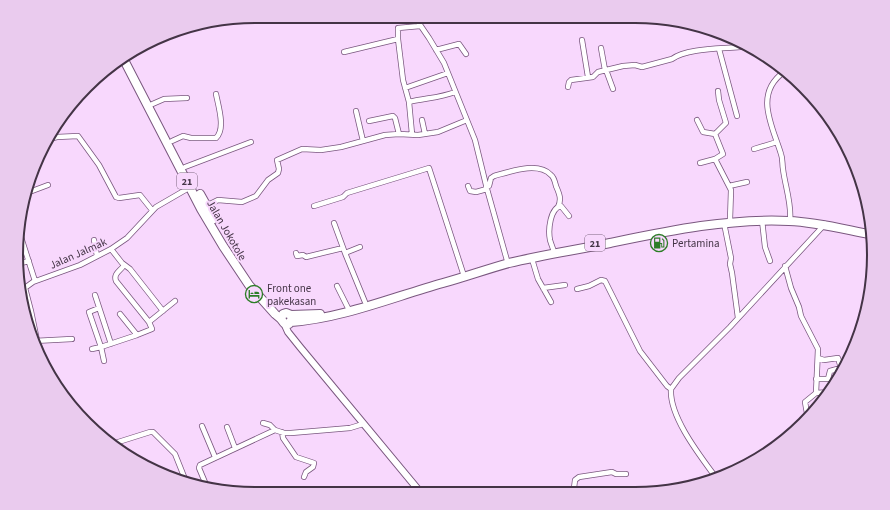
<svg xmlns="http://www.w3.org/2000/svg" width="890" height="510" viewBox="0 0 890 510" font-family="'Source Sans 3',sans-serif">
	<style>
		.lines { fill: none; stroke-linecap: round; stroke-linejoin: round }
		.street-casing { stroke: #7a577f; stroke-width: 6 }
		.secondary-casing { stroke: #7a577f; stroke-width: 8 }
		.highway-casing { stroke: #7a577f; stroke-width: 10 }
		.street { stroke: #fff; stroke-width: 4.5 }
		.secondary { stroke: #fff; stroke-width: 6 }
		.highway { stroke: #fff; stroke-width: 8 }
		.labels { text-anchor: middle; stroke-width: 4; stroke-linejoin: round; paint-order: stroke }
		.shield { fill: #f8d8fd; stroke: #7a657d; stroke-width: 1 }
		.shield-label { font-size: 10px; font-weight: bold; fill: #443446 }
		.street-label { font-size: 11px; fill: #443446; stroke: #f8d8fd }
		.poi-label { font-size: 11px; fill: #443446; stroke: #f8d8fd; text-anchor: start }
		.rim { fill: none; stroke: #443446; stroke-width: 2 }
	</style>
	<rect width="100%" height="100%" fill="#f8d8fd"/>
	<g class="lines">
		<g class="street-casing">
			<path id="street" d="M414,16l15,22 15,25 31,77 12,49 21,75
				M398,39v-11l22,-2
				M582,40l6,37
				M601,48l4,22
				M719,49l18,67
				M436,50l23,-6 7,10
				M344,52l54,-13 5,41 6,22 3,32
				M606,70l7,19
				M784,72c-31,22 -11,55 -3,82 2,5 1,10 2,15 2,17 9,35 7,52
				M568,87l1,-5 2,-2 22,-3 5,-5 25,-6 12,-1 7,2 30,-8c15,-11 50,-10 68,-12l5,-2
				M405,88l43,-15
				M718,91l1,9 7,23 -11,11 8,20 -8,5 16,31 -1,30
				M409,102c16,-4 31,-4 46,-10
				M148,106l16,-7 23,-1
				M356,111l7,30
				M422,120l3,14
				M697,120l6,12 12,2
				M369,121l24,-5 2,2 4,16
				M49,139l8,-2 21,-1 21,29 17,32 3,1 21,-3 12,15
				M172,141l11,-5 8,2h25c10,-9 2,-33 0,-44
				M754,149l23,-7
				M700,163l15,-4
				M185,167l66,-25
				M468,186l2,5 6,1 11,-3
				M729,186l18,-4
				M486,187l3,-1 2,-8 3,-2c15,-4 44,-15 57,-1 3,2 4,7 5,11 3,7 6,13 2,21
				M24,194l24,-9
				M206,206l12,-6 24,2 14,-6 12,-16 10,-7 1,-4 -2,-9 25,-11 19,1 20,-3 44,-12 14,-1 19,1 20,-3 29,-12
				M314,206l29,-9 4,-4 82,-25 34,105
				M762,220l3,27 5,14
				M334,223l11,30 20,49
				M724,223l7,35 -1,6 2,9 6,45
				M19,231l16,50
				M94,240l3,16
				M111,249l11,14 8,6 33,42
				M554,252c-1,-4 -3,-8 -4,-12 -2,-10 0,-32 11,-34l8,10
				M296,253l1,3 6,-1 3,2 37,-9
				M345,253l15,-6
				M532,259l6,20 13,23
				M17,264l12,-3
				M785,266l6,22 8,19 2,9 17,33 -2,44 -11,9 3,17
				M337,286l11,22
				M25,288l6,23 8,39
				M543,288l22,-3
				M577,289l12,-3 12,-6 4,1 35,70 27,35 4,3
				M22,290l11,-8 47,-17 31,-16 16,-11 29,-31 38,-22
				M95,295l16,49
				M99,308l-10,4 12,35 36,-12 15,-6 -3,-7 -33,-41c-3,-8 5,-10 8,-16
				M120,314l17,21
				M149,322l26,-21
				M34,341l38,-2
				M92,349l9,-2 3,14
				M816,379h12l2,-8 11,-3 -3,-10 -14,2 -6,-2
				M816,393l14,-1
				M263,423l7,2 5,5
				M202,426l13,31
				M227,427l8,21
				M282,432l1,6 13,19 18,6 -1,4 -7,5 -2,5
				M112,444l38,-12h3l22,22 10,25
				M717,479c-16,-22 -48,-62 -46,-90l8,-11 51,-51 95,-103
				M207,487l-8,-19 1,-3 75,-35 9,3h7l59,-5 13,-4
				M567,493l7,-5 1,-8 4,-3 33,-5 4,2h10"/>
		</g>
		<g class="secondary-casing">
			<path id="secondary" d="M284,323l4,9 12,15 121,146"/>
		</g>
		<g class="highway-casing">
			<path id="highway" d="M123,58l78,151 22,37 26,39 26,29 6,5 3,4 5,1 3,-6 -1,-3 -5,-2 -3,1 -2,5
				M200,194l14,25
				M291,315l29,-1
				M291,322c52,-4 102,-25 152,-39 22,-6 44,-14 66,-20 33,-8 67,-13 101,-20 58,-12 119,-25 179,-22 27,1 54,8 80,13"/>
		</g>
		<use href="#street" class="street"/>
		<use href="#secondary" class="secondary"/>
		<use href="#highway" class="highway"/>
	</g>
	<defs>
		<g id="fuel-ring" transform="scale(0.9)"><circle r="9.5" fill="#f8d8fd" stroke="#2d7d27" stroke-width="1.5"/><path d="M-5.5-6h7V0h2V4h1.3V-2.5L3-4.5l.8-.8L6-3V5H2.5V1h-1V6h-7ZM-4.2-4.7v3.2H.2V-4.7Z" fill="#2d7d27"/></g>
		<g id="hotel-ring" transform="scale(0.9)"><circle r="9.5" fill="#f8d8fd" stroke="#2d7d27" stroke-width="1.5"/><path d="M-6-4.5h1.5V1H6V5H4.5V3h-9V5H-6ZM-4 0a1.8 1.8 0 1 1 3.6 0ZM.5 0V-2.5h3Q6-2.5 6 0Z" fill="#2d7d27"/></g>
	</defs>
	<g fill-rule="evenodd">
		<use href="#fuel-ring" x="659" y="243"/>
		<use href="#hotel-ring" x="254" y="294"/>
	</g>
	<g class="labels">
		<g class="shield">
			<rect x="177" y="173" width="20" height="16" rx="3"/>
			<rect x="585" y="235" width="20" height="16" rx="3"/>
		</g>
		<g class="shield-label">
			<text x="187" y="185">21</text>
			<text x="595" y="247">21</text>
		</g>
		<g class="street-label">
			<text transform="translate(227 230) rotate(60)" y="4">Jalan Jokotole</text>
			<text transform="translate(78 253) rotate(-24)" y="4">Jalan Jalmak</text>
		</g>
		<g class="poi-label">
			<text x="672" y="247">Pertamina</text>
			<text x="267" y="292">Front one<tspan x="267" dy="13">pakekasan</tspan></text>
		</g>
	</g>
	<path d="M0 0H890V510H0ZM255 23H635A232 232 0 0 1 867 255V255A232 232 0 0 1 635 487H255A232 232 0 0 1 23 255V255A232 232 0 0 1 255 23Z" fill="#eacbee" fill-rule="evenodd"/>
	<path class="rim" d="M255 23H635A232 232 0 0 1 867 255V255A232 232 0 0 1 635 487H255A232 232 0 0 1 23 255V255A232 232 0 0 1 255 23Z"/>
</svg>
